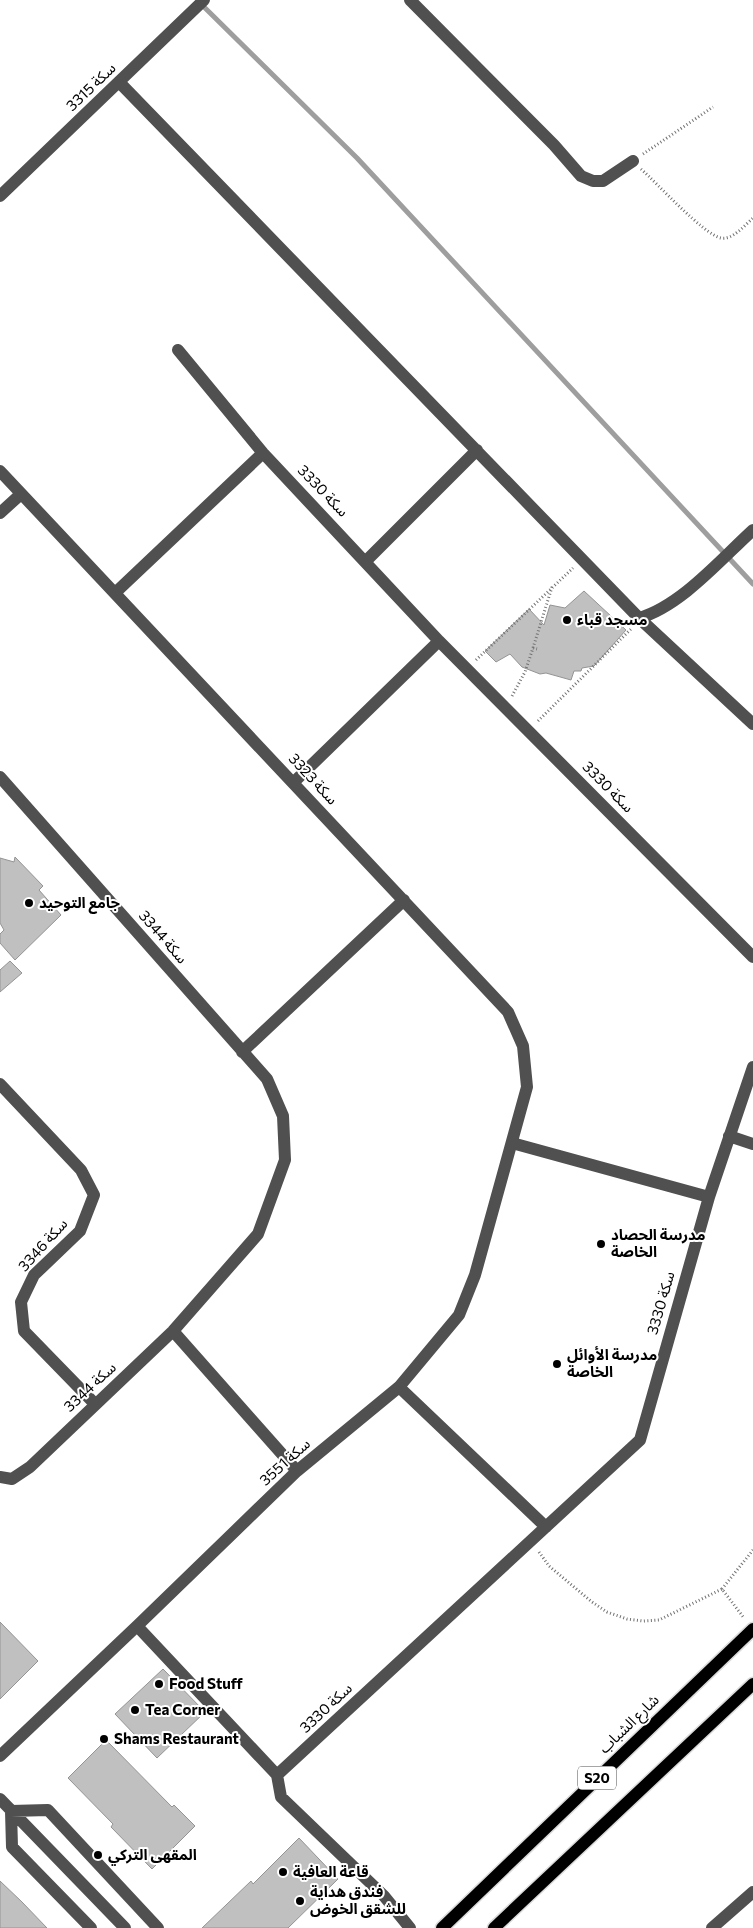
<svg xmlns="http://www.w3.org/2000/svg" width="753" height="1928" viewBox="0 0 753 1928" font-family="Commissioner,'Noto Sans Arabic',sans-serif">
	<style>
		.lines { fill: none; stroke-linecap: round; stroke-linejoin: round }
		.stream { stroke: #9e9e9e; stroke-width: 5 }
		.building { fill: #c0c0c0; stroke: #949494 }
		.major-casing { stroke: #dbdbdb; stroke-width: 15 }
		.path { stroke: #727272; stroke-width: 3; stroke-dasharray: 1 2.5; stroke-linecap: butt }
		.minor { stroke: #505050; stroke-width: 12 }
		.major { stroke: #000; stroke-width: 12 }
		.poi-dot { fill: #000; stroke: #fff; stroke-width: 2 }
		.labels { text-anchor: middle; stroke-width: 4; stroke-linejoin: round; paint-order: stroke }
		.shield { fill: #fff; stroke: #4c4c4c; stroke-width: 1 }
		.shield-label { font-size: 14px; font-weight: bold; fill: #000 }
		.street-label { font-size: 15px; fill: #000; stroke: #fff }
		.poi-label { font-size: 15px; font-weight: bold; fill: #000; stroke: #fff; text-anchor: start }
	</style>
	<rect width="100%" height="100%" fill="#fff"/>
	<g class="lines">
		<path class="stream" d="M200,3l157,155 396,426"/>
	</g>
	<path class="building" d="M584,591l42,39 -32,36 -12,2 -1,3h-7l-3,9 -25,-7 -6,1 -18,-7 -12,-13 -14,8 -11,-11 44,-42 15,16 6,-20 15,3z
		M15,857l28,29 -4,4 22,25 -46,45 -15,-17v-9l4,-4 -4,-7v-65l14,4z
		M10,961l12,12 -22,19v-22z
		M0,1622l38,39 -38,38z
		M163,1669l42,43 -48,46 -42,-44z
		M106,1740l66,67 2,-2 21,21 -43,43 -41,-42 2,-3 -45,-46z
		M299,1838l39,41 -50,49h-86l49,-47 2,3z
		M0,1881l22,21 25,26h-47z"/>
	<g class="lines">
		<g class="major-casing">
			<path id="major" d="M442,1928l311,-299
				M494,1928l259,-244"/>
		</g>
		<path class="path" d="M643,154l70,-47
			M641,169c16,14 62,65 80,69 12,2 24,-13 32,-20
			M533,648l19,-61
			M476,660l97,-92
			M512,696l13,-24 8,-24 4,1
			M538,721l93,-92
			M539,1552l10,14 43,36 15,10 20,7 16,2 16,-1 63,-31 22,29
			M722,1589l31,-39"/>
		<path class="minor" d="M410,0l144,145 27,31 12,5h10l30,-20
			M119,82l520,536 114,106
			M0,196l204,-196
			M178,350l85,103 176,188 314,316
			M0,471l508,541 15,34 4,41 -52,188 -16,40 -60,72 -102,84 -160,155 -137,130
			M0,513l21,-19
			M366,561l111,-111
			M115,593l148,-140
			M639,618c42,-12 82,-59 114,-88
			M0,777l267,302 16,37 2,44 -27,74 -85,97 -143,136 -18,12 -12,-2
			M294,782l145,-141
			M242,1052l162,-152
			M0,1084l81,86 13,25 -14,36 -46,44 -13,27 3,29 71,73
			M729,1136l24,8
			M512,1143l197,54
			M173,1331l124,140
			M399,1387l147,140
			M137,1626l140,149
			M277,1775l363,-335 69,-243 44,-130
			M277,1775l4,22 103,99 26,32
			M0,1799l125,129
			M91,1928l-79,-81 -1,-36 37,-1 110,118
			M712,1928l41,-36"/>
		<use href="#major" class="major"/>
	</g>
	<g class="poi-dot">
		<circle cx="567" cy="620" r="5"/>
		<circle cx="29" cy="903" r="5"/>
		<circle cx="601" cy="1244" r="5"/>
		<circle cx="557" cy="1364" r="5"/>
		<circle cx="159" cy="1684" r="5"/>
		<circle cx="135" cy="1710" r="5"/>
		<circle cx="104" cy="1739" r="5"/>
		<circle cx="98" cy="1855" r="5"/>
		<circle cx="283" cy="1872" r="5"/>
		<circle cx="300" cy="1901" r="5"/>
	</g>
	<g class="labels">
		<rect class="shield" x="578" y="1766.5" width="38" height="23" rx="4"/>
		<g class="shield-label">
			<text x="597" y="1783">S20</text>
		</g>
		<g class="street-label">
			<text transform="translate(91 87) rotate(-44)" y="5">سكة 3315</text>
			<text transform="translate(323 491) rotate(46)" y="5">سكة 3330</text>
			<text transform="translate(313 779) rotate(47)" y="5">سكة 3323</text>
			<text transform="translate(608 787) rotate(45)" y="5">سكة 3330</text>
			<text transform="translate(163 937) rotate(49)" y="5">سكة 3344</text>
			<text transform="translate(43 1245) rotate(-48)" y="5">سكة 3346</text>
			<text transform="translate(661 1303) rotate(-74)" y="5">سكة 3330</text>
			<text transform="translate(90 1387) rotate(-43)" y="5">سكة 3344</text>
			<text transform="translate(285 1462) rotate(-42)" y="5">سكة 3551</text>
			<text transform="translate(326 1708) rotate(-43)" y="5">سكة 3330</text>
			<text transform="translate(629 1724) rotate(-44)" y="5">شارع الشباب</text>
		</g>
		<g class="poi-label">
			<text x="577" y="625">مسجد قباء</text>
			<text x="39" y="908">جامع التوحيد</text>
			<text x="611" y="1240">مدرسة الحصاد<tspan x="611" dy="17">الخاصة</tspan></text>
			<text x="567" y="1360">مدرسة الأوائل<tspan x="567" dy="17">الخاصة</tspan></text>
			<text x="169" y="1689">Food Stuff</text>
			<text x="145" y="1715">Tea Corner</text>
			<text x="114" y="1744">Shams Restaurant</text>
			<text x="108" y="1860">المقهى التركي</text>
			<text x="293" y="1877">قاعة العافية</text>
			<text x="310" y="1897">فندق هداية<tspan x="310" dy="17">للشقق الخوض</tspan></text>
		</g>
	</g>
</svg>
